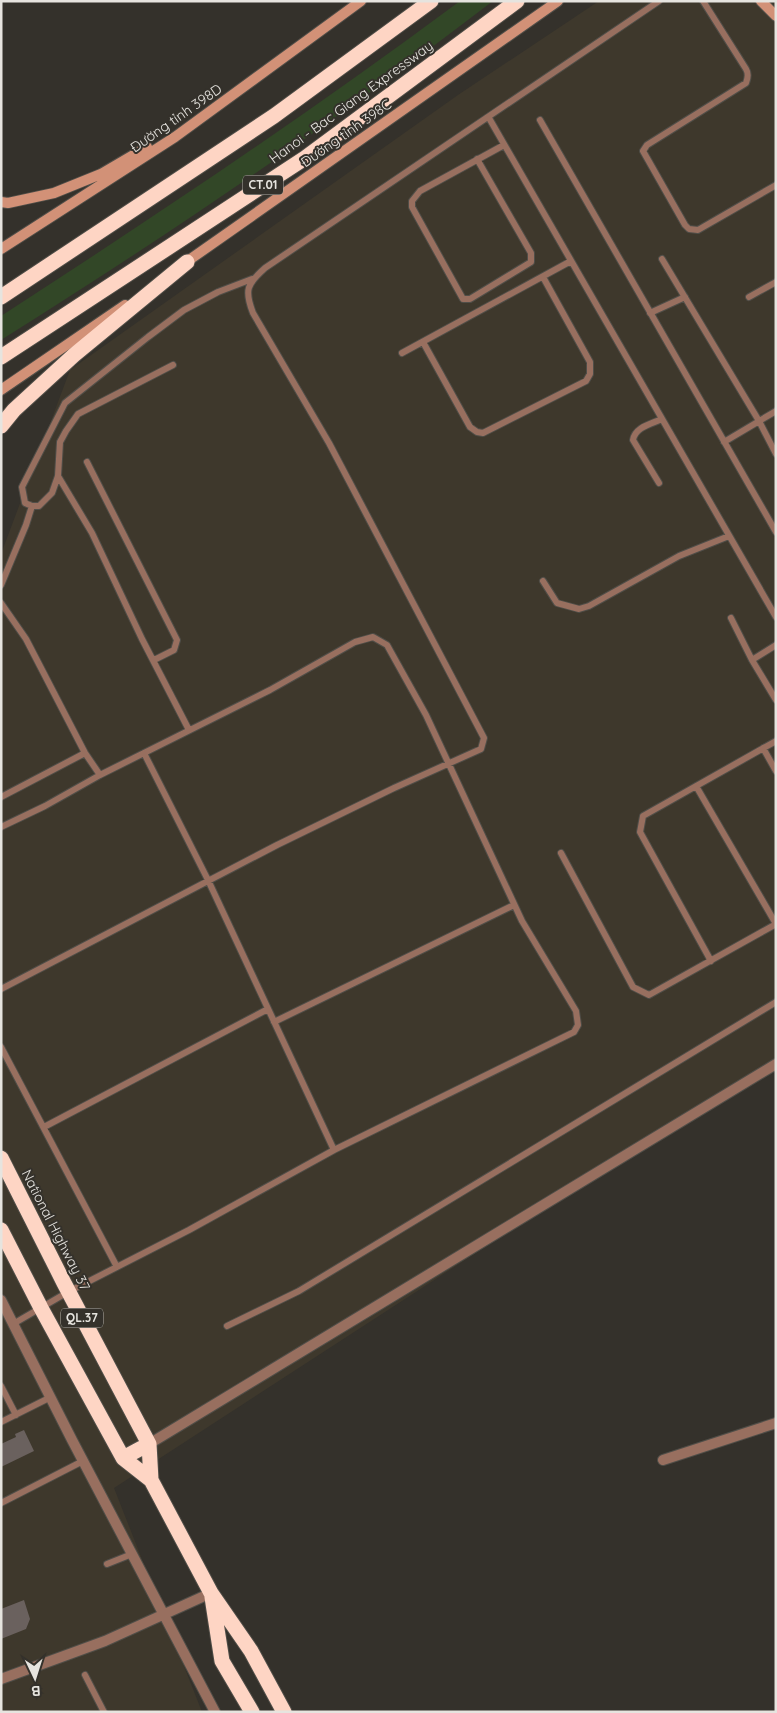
<svg xmlns="http://www.w3.org/2000/svg" width="777" height="1713" viewBox="0 0 777 1713" font-family="Quicksand,sans-serif">
	<style>
		.built { fill: #3e382c }
		.green { fill: #324727 }
		.building { fill: #6a615e }
		.lines { fill: none; stroke-linecap: round; stroke-linejoin: round }
		.lane-casing { stroke: #504e48; stroke-width: 8 }
		.street-casing { stroke: #504e48; stroke-width: 12 }
		.secondary-casing { stroke: #504e48; stroke-width: 12 }
		.highway-casing { stroke: #504e48; stroke-width: 17 }
		.lane { stroke: #986f5f; stroke-width: 6 }
		.street { stroke: #986f5f; stroke-width: 10 }
		.secondary { stroke: #d29177; stroke-width: 10 }
		.highway { stroke: #fed5c4; stroke-width: 15 }
		.labels { text-anchor: middle; stroke-width: 4; stroke-linejoin: round; paint-order: stroke }
		.shield { fill: #34312b; stroke: #b1aea9; stroke-width: 1 }
		.shield-label { font-size: 12px; font-weight: bold; fill: #e6e4df }
		.street-label { font-size: 14px; fill: #e6e4df; stroke: #34312b }
	</style>
	<rect width="100%" height="100%" fill="#34312b"/>
	<path class="built" d="M599,1h177v1057l-662,430 88,224h-201v-1158l69,-184 388,-275z"/>
	<path class="green" d="M460,1h33c-158,121 -323,233 -492,339v-24c156,-101 310,-204 459,-315z"/>
	<path class="building" d="M24,1430l10,21 -33,16v-23l15,-7 -1,-3z
		M24,1600l6,19 -4,10 -25,10v-30z"/>
	<g class="lines">
		<g class="lane-casing">
			<path id="lane" d="M703,1l43,68c3,5 2,9 0,14l-99,62 -4,6 42,74 4,4 9,1 78,-45
				M489,118l287,499
				M540,120l236,412
				M477,159l54,94v9l-61,37h-7l-51,-92v-6l8,-10 84,-46
				M662,259l97,162 17,33
				M749,297l27,-15
				M650,313l35,-16
				M423,342l47,85 7,5 6,1 103,-52 4,-7v-12l-47,-85
				M402,353l169,-92
				M724,442l52,-31
				M87,462l90,178 -3,10 -20,10
				M58,476l34,57 50,106 47,91
				M659,483l-26,-43c2,-13 18,-16 29,-21
				M32,506h7l13,-13 6,-17 2,-34 6,-11 12,-17 95,-49
				M543,581l14,22 22,6 10,-3 90,-50 50,-20
				M1,585l25,-60 6,-19 -7,-3 -3,-16 43,-84 83,-66 36,-27 34,-18 34,-13
				M1,603l25,36 59,114 15,22
				M731,618l21,42 24,40
				M752,660l24,-15
				M763,748l13,23
				M144,753l64,127 126,270
				M696,786l80,138
				M1,797l84,-44
				M1,827l44,-21 55,-31 170,-85 85,-48 18,-5 14,8 39,70 96,206 54,90 2,14 -4,7 -240,118 -145,80 -121,62 -55,32
				M561,853l72,134 16,8 127,-71
				M711,961l-71,-129 3,-16 133,-75
				M1,989l276,-144 117,-57 87,-39 3,-11 -155,-295 -76,-130c-9,-23 -6,-29 12,-45l394,-267
				M274,1022l240,-117
				M1,1047l116,220
				M44,1127l224,-118
				M227,1326l72,-35 477,-289
				M1,1386l15,29
				M1,1422l50,-25
				M1,1503l82,-42
				M107,1564l25,-10
				M85,1675l19,37"/>
		</g>
		<g class="street-casing">
			<path id="street" d="M1,1300l71,140 143,272
				M149,1444l627,-380
				M663,1460l113,-37
				M1,1679l104,-38 106,-48"/>
		</g>
		<g class="secondary-casing">
			<path id="secondary" d="M761,1l15,15
				M1,202l7,1 46,-10 47,-19 46,-27
				M1,249l174,-112 186,-136
				M182,265l376,-264
				M1,390l124,-85"/>
		</g>
		<g class="highway-casing">
			<path id="highway" d="M1,297l273,-181 157,-115
				M1,357l304,-199 212,-157
				M1,426l13,-16 60,-55 113,-93
				M1,1158l63,125 85,161 2,36
				M1,1230l40,78 82,150 28,22 60,113 40,58 33,61
				M123,1458l26,-14
				M212,1597l10,64 30,51"/>
		</g>
		<use href="#lane" class="lane"/>
		<use href="#street" class="street"/>
		<use href="#secondary" class="secondary"/>
		<use href="#highway" class="highway"/>
	</g>
	<g class="labels">
		<g class="shield">
			<rect x="243" y="175.5" width="40" height="19" rx="4"/>
			<rect x="61" y="1308.5" width="42" height="19" rx="4"/>
		</g>
		<g class="shield-label">
			<text x="263" y="189">CT.01</text>
			<text x="82" y="1322">QL.37</text>
		</g>
		<g class="street-label">
			<text transform="translate(351 102) rotate(-36)" y="5">Hanoi - Bac Giang Expressway</text>
			<text transform="translate(176 118) rotate(-35)" y="5">Đường tỉnh 398D</text>
			<text transform="translate(346 133) rotate(-35)" y="5">Đường tỉnh 398C</text>
			<text transform="translate(56 1230) rotate(63)" y="5">National Highway 37</text>
		</g>
	</g>
	<rect width="777" height="1713" fill="none" stroke="#e6e4df" stroke-width="5"/>
	<g transform="translate(35 1678) rotate(176)" stroke="#34312b" stroke-width="4" paint-order="stroke">
	<path d="M0-4L9 19L0 12L-9 19Z" fill="#e6e4df"/>
	<text y="-8" font-size="14" font-weight="bold" text-anchor="middle" fill="#e6e4df">B</text>
	</g>
</svg>
